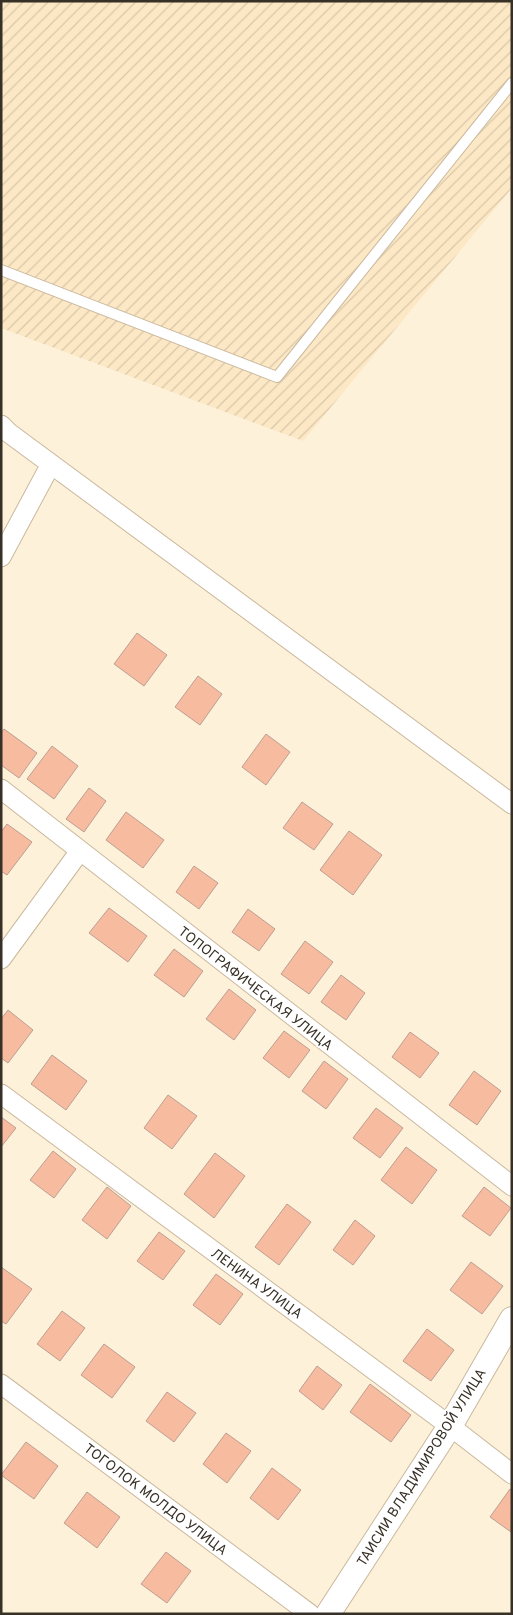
<svg xmlns="http://www.w3.org/2000/svg" width="513" height="1615" viewBox="0 0 513 1615" font-family="Overpass,sans-serif">
	<style>
		.industrial { fill: url(#industrial-furrows) }
		.building { fill: #f7bba0; stroke: #bd9e91 }
		.lines { fill: none; stroke-linecap: round; stroke-linejoin: round }
		.service-casing { stroke: #c9b89d; stroke-width: 12 }
		.minor-casing { stroke: #c9b89d; stroke-width: 21 }
		.tertiary-casing { stroke: #c9b89d; stroke-width: 26 }
		.service { stroke: #fff; stroke-width: 10 }
		.minor { stroke: #fff; stroke-width: 19 }
		.tertiary { stroke: #fff; stroke-width: 24 }
		.labels { text-anchor: middle; stroke-width: 4; stroke-linejoin: round; paint-order: stroke }
		.street-label { font-size: 14px; fill: #373026; stroke: #fff }
	</style>
	<defs>
		<pattern id="industrial-furrows" width="10" height="10" patternUnits="userSpaceOnUse" patternTransform="scale(1.25)"><rect width="10" height="10" fill="#fde8c5"/><path d="M-1 1l2-2M0 10L10 0M9 11l2-2" fill="none" stroke="#d9c7a9"/></pattern>
	</defs>
	<rect width="100%" height="100%" fill="#fef1da"/>
	<path class="industrial" d="M1,1h511v187l-209,253 -302,-113z"/>
	<path class="building" d="M137,633l30,22 -23,31 -30,-22z
		M198,676l24,18 -22,31 -25,-18z
		M4,729l33,24 -18,25 -18,-13v-32z
		M266,734l24,18 -24,33 -24,-18z
		M52,746l26,20 -24,33 -27,-20z
		M89,788l17,13 -22,31 -18,-13z
		M302,802l31,22 -19,26 -31,-22z
		M126,812l38,28 -21,28 -37,-28z
		M7,824l25,18 -25,33 -6,-4v-39z
		M349,831l33,24 -29,40 -33,-25z
		M194,866l24,17 -19,26 -23,-17z
		M109,908l38,28 -19,26 -39,-29z
		M248,909l27,20 -16,22 -27,-19z
		M305,941l28,21 -24,32 -28,-20z
		M174,949l29,22 -19,26 -30,-22z
		M341,975l24,18 -19,27 -25,-18z
		M229,989l27,21 -22,30 -28,-21z
		M8,1010l25,20 -25,33 -7,-5v-39z
		M284,1031l26,19 -21,28 -26,-20z
		M410,1032l29,21 -19,25 -28,-21z
		M52,1055l35,26 -21,29 -35,-26z
		M324,1061l24,18 -22,30 -24,-18z
		M474,1071l27,20 -24,34 -28,-20z
		M168,1095l29,21 -25,33 -28,-21z
		M376,1108l27,20 -23,30 -27,-20z
		M1,1117l15,11 -15,19z
		M406,1147l31,23 -25,34 -31,-24z
		M53,1151l23,18 -22,29 -24,-18z
		M215,1153l30,23 -31,42 -30,-24z
		M107,1187l24,19 -24,33 -25,-19z
		M484,1187l27,21 -21,28 -28,-20z
		M287,1204l24,18 -32,43 -24,-18z
		M355,1220l20,16 -22,29 -20,-15z
		M159,1232l26,19 -22,29 -26,-19z
		M471,1262l32,24 -21,28 -32,-24z
		M1,1267l31,22 -26,35 -5,-3z
		M216,1274l27,20 -23,31 -27,-20z
		M62,1311l23,17 -25,33 -23,-17z
		M427,1329l27,21 -23,31 -28,-20z
		M104,1344l31,23 -23,31 -31,-23z
		M317,1366l25,19 -19,25 -24,-19z
		M370,1384l41,31 -20,27 -41,-30z
		M167,1392l29,21 -22,29 -28,-21z
		M226,1433l25,18 -24,32 -24,-19z
		M26,1442l32,24 -24,33 -33,-24z
		M272,1468l29,22 -23,30 -28,-22z
		M510,1489l2,2 -1,41 -21,-15z
		M87,1492l33,25 -23,31 -33,-25z
		M166,1552l25,19 -24,32 -26,-19z"/>
	<g class="lines">
		<g class="service-casing">
			<path id="service" d="M1,270l276,107 235,-294"/>
		</g>
		<g class="minor-casing">
			<path id="minor" d="M1,425l8,8 503,371
				M1,557l50,-93
				M1,789l511,397
				M1,959l79,-108
				M1,1094l449,332 62,48
				M1,1384l309,230"/>
		</g>
		<g class="tertiary-casing">
			<path id="tertiary" d="M328,1614l122,-188 62,-107"/>
		</g>
		<use href="#service" class="service"/>
		<use href="#minor" class="minor"/>
		<use href="#tertiary" class="tertiary"/>
	</g>
	<g class="labels">
		<g class="street-label">
			<text transform="translate(256 988) rotate(38)" y="5">ТОПОГРАФИЧЕСКАЯ УЛИЦА</text>
			<text transform="translate(257 1283) rotate(36)" y="5">ЛЕНИНА УЛИЦА</text>
			<text transform="translate(421 1467) rotate(-58)" y="5">ТАИСИИ ВЛАДИМИРОВОЙ УЛИЦА</text>
			<text transform="translate(156 1499) rotate(37)" y="5">ТОГОЛОК МОЛДО УЛИЦА</text>
		</g>
	</g>
	<rect width="513" height="1615" fill="none" stroke="#373026" stroke-width="5"/>
</svg>
